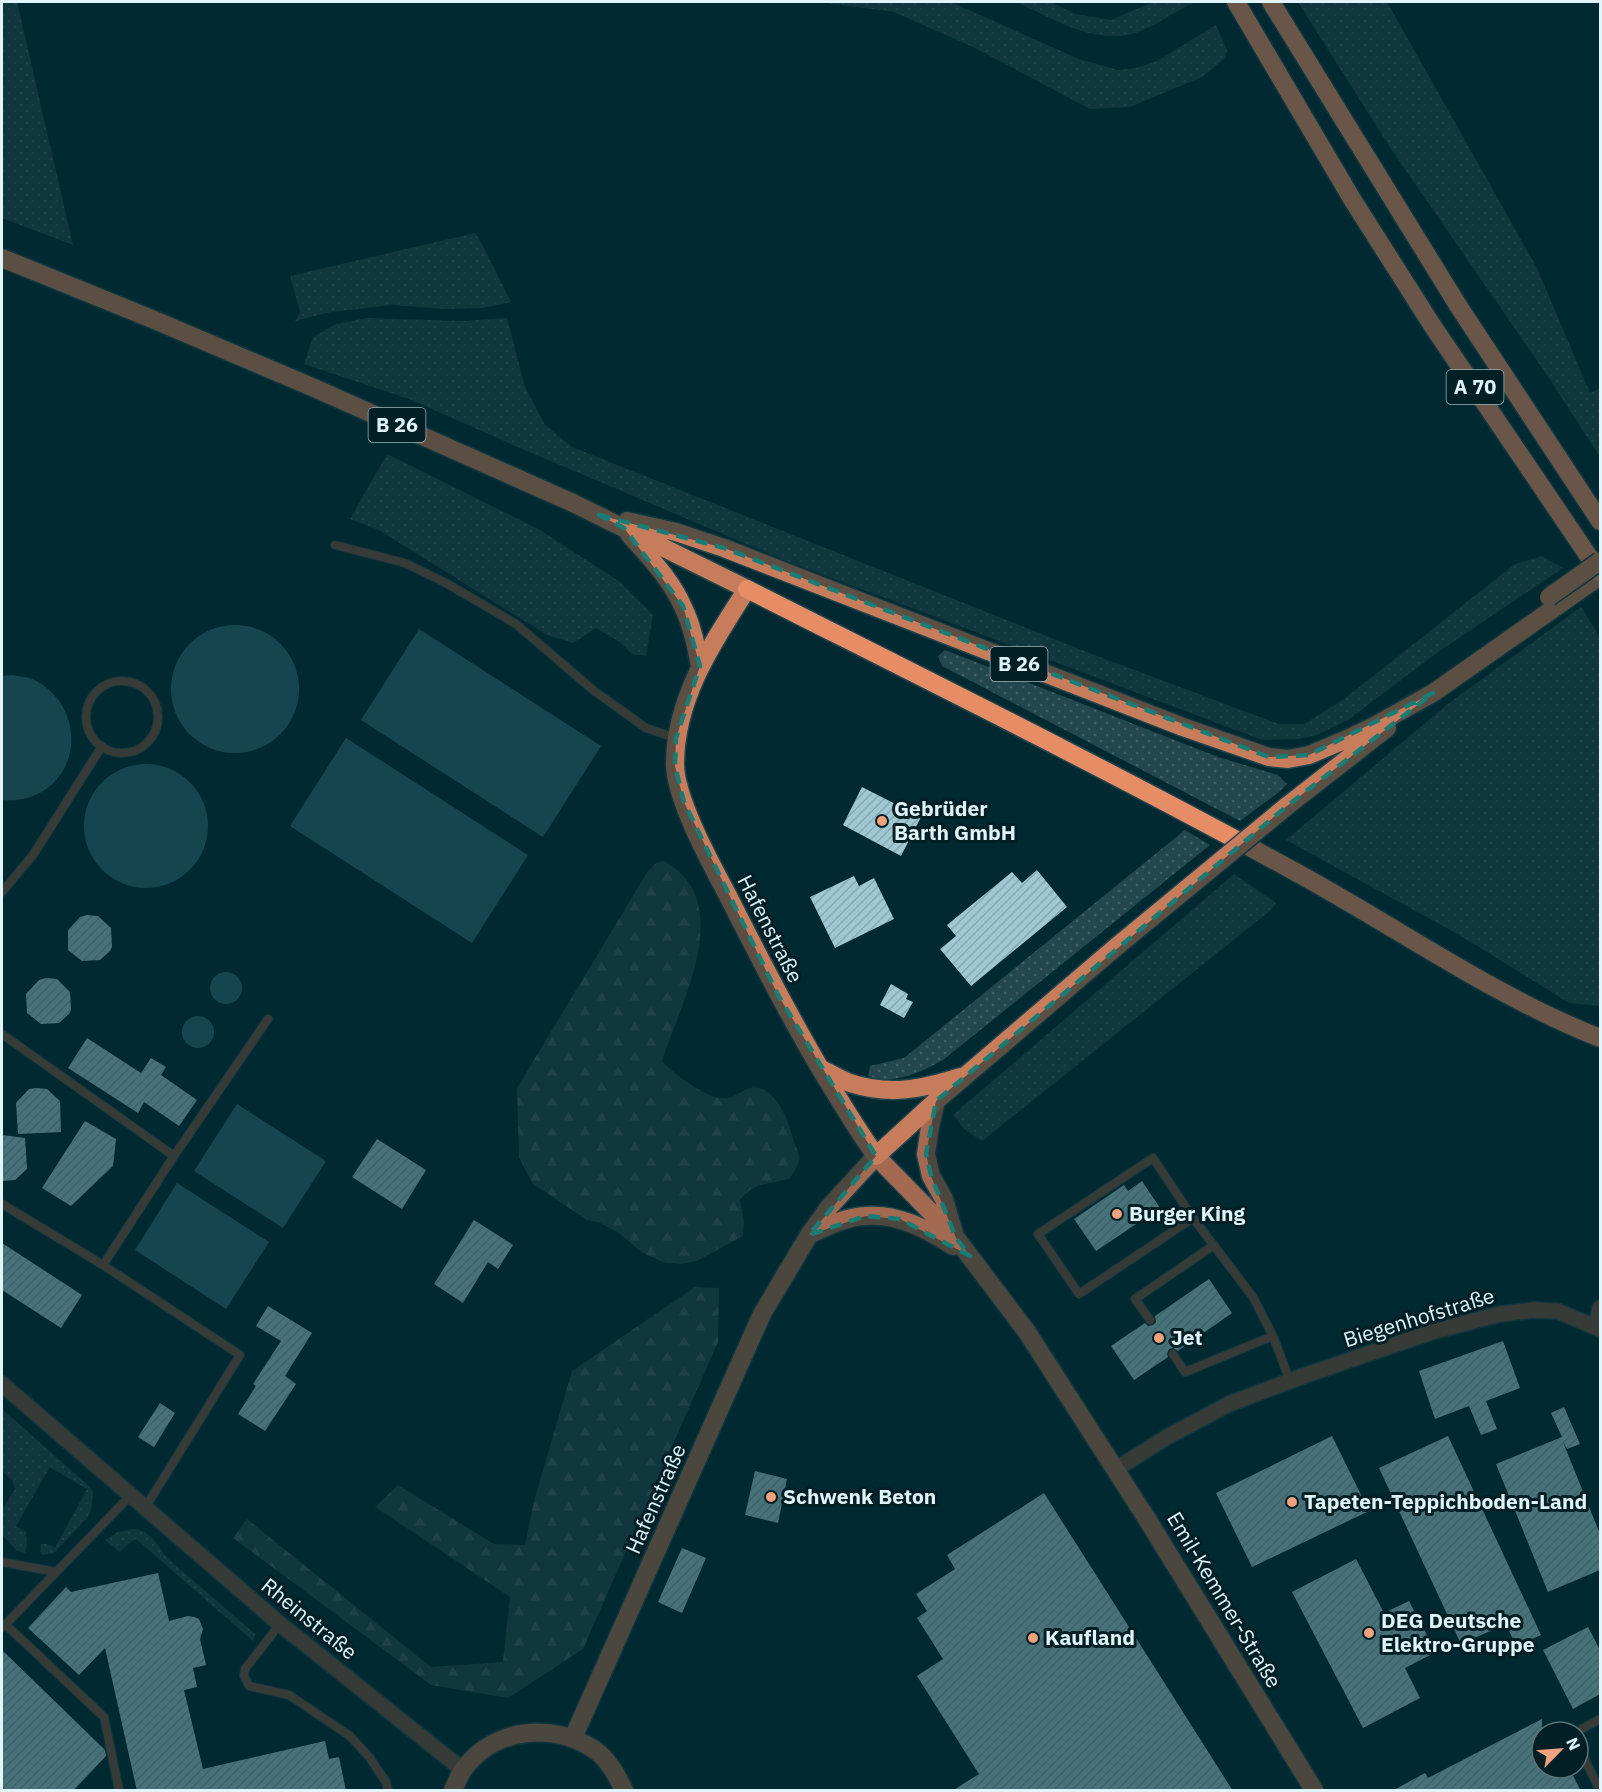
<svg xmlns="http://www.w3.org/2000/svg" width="1602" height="1792" viewBox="0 0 1602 1792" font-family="'IBM Plex Sans',sans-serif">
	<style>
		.grass { fill: url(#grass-dots) }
		.forest { fill: url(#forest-firs) }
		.water { fill: #306775 }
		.building { fill: url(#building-hatch) }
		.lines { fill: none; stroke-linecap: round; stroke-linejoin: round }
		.lane-casing { stroke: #20454e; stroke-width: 10 }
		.street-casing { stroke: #20454e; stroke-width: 18 }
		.secondary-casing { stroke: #20454e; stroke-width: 21 }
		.primary-casing { stroke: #20454e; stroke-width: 21 }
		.highway-casing { stroke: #20454e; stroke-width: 21 }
		.lane { stroke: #765142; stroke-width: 8 }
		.street { stroke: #765142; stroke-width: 15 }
		.secondary { stroke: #a46a51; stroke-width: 18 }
		.primary { stroke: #c77d5c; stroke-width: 18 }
		.highway { stroke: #e78d66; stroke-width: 18 }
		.primary-bridge-casing { stroke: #20454e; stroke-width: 21; stroke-linecap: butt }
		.primary-bridge { stroke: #c77d5c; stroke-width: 18 }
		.marked { fill: none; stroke: #197c75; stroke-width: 4.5; stroke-dasharray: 12 8; stroke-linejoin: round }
		.poi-dot { fill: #f2a17e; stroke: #021f26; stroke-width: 2 }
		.labels { text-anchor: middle; stroke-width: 6; stroke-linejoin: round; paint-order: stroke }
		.shield { fill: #021f26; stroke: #9db4ba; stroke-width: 1.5 }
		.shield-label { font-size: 20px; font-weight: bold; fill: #e0f4fa }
		.poi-label { font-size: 21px; font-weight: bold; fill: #e0f4fa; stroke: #021f26; text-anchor: start }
		.street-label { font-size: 21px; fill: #e0f4fa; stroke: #021f26 }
	</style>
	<defs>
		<pattern id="grass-dots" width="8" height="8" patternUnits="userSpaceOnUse" patternTransform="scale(1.5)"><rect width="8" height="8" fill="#23464f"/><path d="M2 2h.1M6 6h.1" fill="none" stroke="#436169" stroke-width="1.8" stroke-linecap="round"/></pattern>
		<pattern id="forest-firs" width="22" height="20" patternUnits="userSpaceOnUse" patternTransform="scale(1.5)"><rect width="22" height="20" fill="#23464f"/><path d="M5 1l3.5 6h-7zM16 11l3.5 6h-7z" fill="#436169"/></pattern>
		<pattern id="building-hatch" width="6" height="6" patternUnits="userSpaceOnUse" patternTransform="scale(1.5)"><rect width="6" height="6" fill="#9fc8d3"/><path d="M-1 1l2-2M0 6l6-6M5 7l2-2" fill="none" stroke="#88a8b1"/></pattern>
	</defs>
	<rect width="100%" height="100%" fill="#012932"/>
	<path class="grass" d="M2,2h15l56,243 -71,-27z
		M819,2h132l128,57 39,11 18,-2 21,-7 59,-36 11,25 -2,8 -23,19 -72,30 -40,2 -115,-61 -81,-36z
		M1016,2h35l24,12 36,6 42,-18h42c-19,9 -38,23 -57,30 -42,15 -85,-14 -122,-30z
		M1298,2h89l150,266 53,125 10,-5v69l-51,-79 -158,-229z
		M475,233l7,11 29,58 -28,6 -38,1 -53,-4 -61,7 -36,9 5,-9 -10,-36z
		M367,318l96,3 44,-3 18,69 20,38 27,22 520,207 187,70h25l40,-25 171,-135 27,-8 21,12 -125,84 -90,68 -31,15 -18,4 -37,1 -478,-180 -264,-112 -111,-49 -105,-35 9,-27 23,-13z
		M387,454l153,76 80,52 33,33 -7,41 -14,-2 -11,-11 -25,-15 -23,15 -26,-8 -168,-105 -29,-11z
		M1581,607l19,30v369l-31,-3 -106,-66 -177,-97 163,-137z
		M945,650l273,107 60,18 9,9 -8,8 -39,29 -298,-155 -4,-10z
		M1185,830l25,15 -267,215c-24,13 -48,25 -75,16l2,-10 34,-8z
		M1234,874l42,29 -5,7 -289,231 -18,-12 -11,-14z
		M2,1409l88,78 3,5 -2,19 -3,6 -34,36 -12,2 -2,-3 1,-8h6l8,4 32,-59 -37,-22 -34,59 10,6 1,13 -2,8 -8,-2 -15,-16v-25l13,-21 -3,-9 -10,-9z
		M134,1529c16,1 24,16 32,28l89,77 -2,7 -117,-102 -8,5 -8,8 -15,-12 13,-8z"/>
	<path class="forest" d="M664,861c74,41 16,143 -2,200 12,13 49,42 67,37 11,-4 18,-13 30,-10 21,6 31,38 36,57 2,4 4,9 4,13 0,8 -6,15 -10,21 -19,5 -36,3 -49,21l4,21 -1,15 -46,25 -16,3 -18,-2 -22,-10 -22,-19 -21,-11 -11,-2 -55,-37 -13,-26 -2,-69 131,-217 8,-8z
		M695,1287l24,1 -1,54 -135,307 -75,49 -77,-13 -198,-147 14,-19 184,148 72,-5 7,-65 -135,-90 23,-22 96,59 31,1 9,-44 38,-130z"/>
	<path class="water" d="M171 689a64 64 0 1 1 128 0a64 64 0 1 1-128 0Z
		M419,629l182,117 -58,91 -182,-117z
		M13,675c8,2 17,2 23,6 9,4 18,13 24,21 30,48 -3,103 -58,98v-124z
		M346,738l182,117 -56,88 -182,-117z
		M84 826a62 62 0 1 1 124 0a62 62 0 1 1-124 0Z
		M210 988a16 16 0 1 1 32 0a16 16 0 1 1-32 0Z
		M182 1032a16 16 0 1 1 32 0a16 16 0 1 1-32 0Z
		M237,1104l89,57 -43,67 -89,-57z
		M177,1183l92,59 -43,67 -91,-59z"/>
	<path class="building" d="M862,787l59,30 -20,39 -58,-31z
		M1037,870l30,37 -96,79 -31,-37 16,-13 -9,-11 65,-53 10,11z
		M854,876l5,10 15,-8 20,41 -59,29 -25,-51z
		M87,915l11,1 13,12 1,19 -2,4 -10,9 -18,1 -14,-11v-20l12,-13z
		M46,978l11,1 13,13 1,18 -2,4 -10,9 -18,1 -14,-11 -1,-19 13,-14z
		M891,984l17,10 -2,5 7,3 -9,16 -24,-13z
		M87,1038l54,35 10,-15 15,9 -5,8 36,25 -18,26 -35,-24 -6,11 -70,-45z
		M36,1088l11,1 13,12 1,31 -43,2 -2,-31 13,-14z
		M85,1121l31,18 -3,27 -42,40 -29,-18z
		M2,1135l23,3 2,31 -12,11 -13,1z
		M377,1139l49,31 -24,39 -50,-32z
		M1142,1181l18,27 -64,43 -22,-32 50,-34 4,6z
		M474,1220l39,25 -15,24 -10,-7 -25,41 -29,-19z
		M2,1243l80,52 -21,33 -59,-38z
		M1209,1279l23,34 -54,38 -5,-3 -4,1 -2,5 1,3 -34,23 -23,-34 34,-23 3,3 5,-1 3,-3 -1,-6z
		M268,1306l44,27 -27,43 11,8 -31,47 -27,-17 18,-28 -3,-2 28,-43 -25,-15z
		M1503,1341l17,47 -34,13 11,28 -16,6 -12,-29 -34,13 -16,-48z
		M160,1403l15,10 -21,34 -16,-10z
		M1564,1407l16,37 -13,5 -4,-7 37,92v36l-52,22 -52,-128 66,-27 -11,-24z
		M1332,1436l37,75 -117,56 -36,-74z
		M1448,1436l93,199 -25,11 -10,-22 -45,20 -82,-176z
		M755,1471l32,8 -9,44 -33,-8z
		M1044,1493l189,298h-281l27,-17 -62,-98 26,-17 -26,-41 10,-7 -11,-17 39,-25 -8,-14z
		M682,1548l24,10 -24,55 -24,-11z
		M1356,1559l28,54 25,-12 27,51 -31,16 15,30 -57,30 -71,-136z
		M158,1573l11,48 19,-5 6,1 5,2 4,10 -3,10 6,26 -13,3 4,19 -13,3 19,79 122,-28 4,18 10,-2 7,34h-209l-32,-143 -26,27 -51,-47 38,-41 5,5z
		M1588,1627l12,23v44l-27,15 -30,-59z
		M2,1650l103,100 1,6 -33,35h-71z
		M1542,1719v49h27l12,23h-189l33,-18 3,5z"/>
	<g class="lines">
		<g class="lane-casing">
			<path id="lane" d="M335,545l70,18 41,20 70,41 77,66 53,38 30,10
				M86 717a36 36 0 1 1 72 0a36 36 0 1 1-72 0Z
				M2,892l31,-37 69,-109
				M2,1034l172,122 94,-137
				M2,1204l101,61 71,-109
				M1193,1218l-114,76 -41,-60 115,-76 40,60 60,79 20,39 17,45
				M103,1265l137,90 -95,153
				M1150,1320l-15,-21 79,-54
				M1173,1354l12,18 88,-36
				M2,1562l54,10
				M5,1624l99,93 15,73
				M280,1624l-35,45 -1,7 5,10 40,9 61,41 20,22 16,24 2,8
				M2,1628l128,-132
				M1576,1732l24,-13
				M1578,1746l22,44"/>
		</g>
		<g class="street-casing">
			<path id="street" d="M1596,1326l4,-18
				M2,1384l278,240 183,146
				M1116,1469l51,-32 62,-33 74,-28 132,-45 65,-17 34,-4 23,1 43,18"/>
		</g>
		<g class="secondary-casing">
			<path id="secondary" d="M936,1101l-6,26 -4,27 5,22 13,23 10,34
				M811,1234c17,-8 35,-17 54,-18 32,-3 62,13 88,30
				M573,1738l189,-424 47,-79 21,-29 46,-50 80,82 71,94 120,187 167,271
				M453,1790c3,-6 6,-14 10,-20 31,-43 90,-48 132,-20 14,10 22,26 29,40"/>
		</g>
		<g class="primary-casing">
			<path id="primary" d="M2,258l150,61 160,68 261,116 174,86c-34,53 -72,109 -72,175 0,34 35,98 52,130 31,61 62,122 97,181 17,27 33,55 52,81l60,-55 180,-154 85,-70
				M627,521l49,11 48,16 459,179 86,30 19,2 21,-4 38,-16 27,-13 59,-33 167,-117
				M629,534c20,23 42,45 54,73 9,18 13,39 17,59
				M1287,806l100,-78
				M821,1069c9,4 19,10 29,14 40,13 72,6 110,-6"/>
		</g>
		<g class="highway-casing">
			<path id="highway" d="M1236,2l116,197 80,126 168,248
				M1271,2l188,305 141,214
				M747,589c182,92 364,182 543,280 104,56 201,126 310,169"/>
		</g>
		<use href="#lane" class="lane"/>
		<use href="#street" class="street"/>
		<use href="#secondary" class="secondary"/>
		<use href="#primary" class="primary"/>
		<use href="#highway" class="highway"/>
		<g class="primary-bridge-casing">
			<path id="primary-bridge" d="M1549,597l51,-36
				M1201,877l86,-71"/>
		</g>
		<use href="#primary-bridge" class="primary-bridge"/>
	</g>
	<path d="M0 0H1602V1792H0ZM599,515l125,33 545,209 40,-2 124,-62 -146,113 -351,295 -10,53 5,22 25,62 14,18 -70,-37 -35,-3 -56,19 67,-79 -98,-161 -94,-193 -9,-36 1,-28 24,-72 -17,-60 -59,-78z" fill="#012932" fill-opacity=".55" fill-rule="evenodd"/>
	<path class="marked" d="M599,515l125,33 545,209 40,-2 124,-62 -146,113 -351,295 -10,53 5,22 25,62 14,18 -70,-37 -35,-3 -56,19 67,-79 -98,-161 -94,-193 -9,-36 1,-28 24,-72 -17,-60 -59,-78z"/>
	<g class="poi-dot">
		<circle cx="882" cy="821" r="6"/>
		<circle cx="1117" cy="1214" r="6"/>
		<circle cx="1159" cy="1338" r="6"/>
		<circle cx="771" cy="1497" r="6"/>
		<circle cx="1292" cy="1502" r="6"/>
		<circle cx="1369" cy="1633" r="6"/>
		<circle cx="1033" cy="1638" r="6"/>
	</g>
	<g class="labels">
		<g class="shield">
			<rect x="1446.5" y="370" width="57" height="34" rx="4.5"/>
			<rect x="368.5" y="408" width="57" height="34" rx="4.5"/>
			<rect x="990.5" y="647" width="57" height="34" rx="4.5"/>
		</g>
		<g class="shield-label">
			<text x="1475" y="394">A 70</text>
			<text x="397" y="432">B 26</text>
			<text x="1019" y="671">B 26</text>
		</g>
		<g class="poi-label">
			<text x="894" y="816">Gebrüder<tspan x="894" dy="24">Barth GmbH</tspan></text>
			<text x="1129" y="1221">Burger King</text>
			<text x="1171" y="1345">Jet</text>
			<text x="783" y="1504">Schwenk Beton</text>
			<text x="1304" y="1509">Tapeten-Teppichboden-Land</text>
			<text x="1381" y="1628">DEG Deutsche<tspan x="1381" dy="24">Elektro-Gruppe</tspan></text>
			<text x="1045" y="1645">Kaufland</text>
		</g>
		<g class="street-label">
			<text transform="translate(770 929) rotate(63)" y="7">Hafenstraße</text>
			<text transform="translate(1419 1318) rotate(-17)" y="7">Biegenhofstraße</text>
			<text transform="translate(656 1499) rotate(-66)" y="7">Hafenstraße</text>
			<text transform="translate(1224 1600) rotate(59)" y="7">Emil-Kemmer-Straße</text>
			<text transform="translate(309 1619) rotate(39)" y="7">Rheinstraße</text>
		</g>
	</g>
	<rect width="1602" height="1792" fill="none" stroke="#e0f4fa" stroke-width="6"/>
	<g transform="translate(1560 1750) rotate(65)"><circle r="28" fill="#021f26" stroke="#5b747b" stroke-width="1.5"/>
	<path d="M0-4.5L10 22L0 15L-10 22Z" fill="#f2a17e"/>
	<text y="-9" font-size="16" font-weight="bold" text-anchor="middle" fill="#e0f4fa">N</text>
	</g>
</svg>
